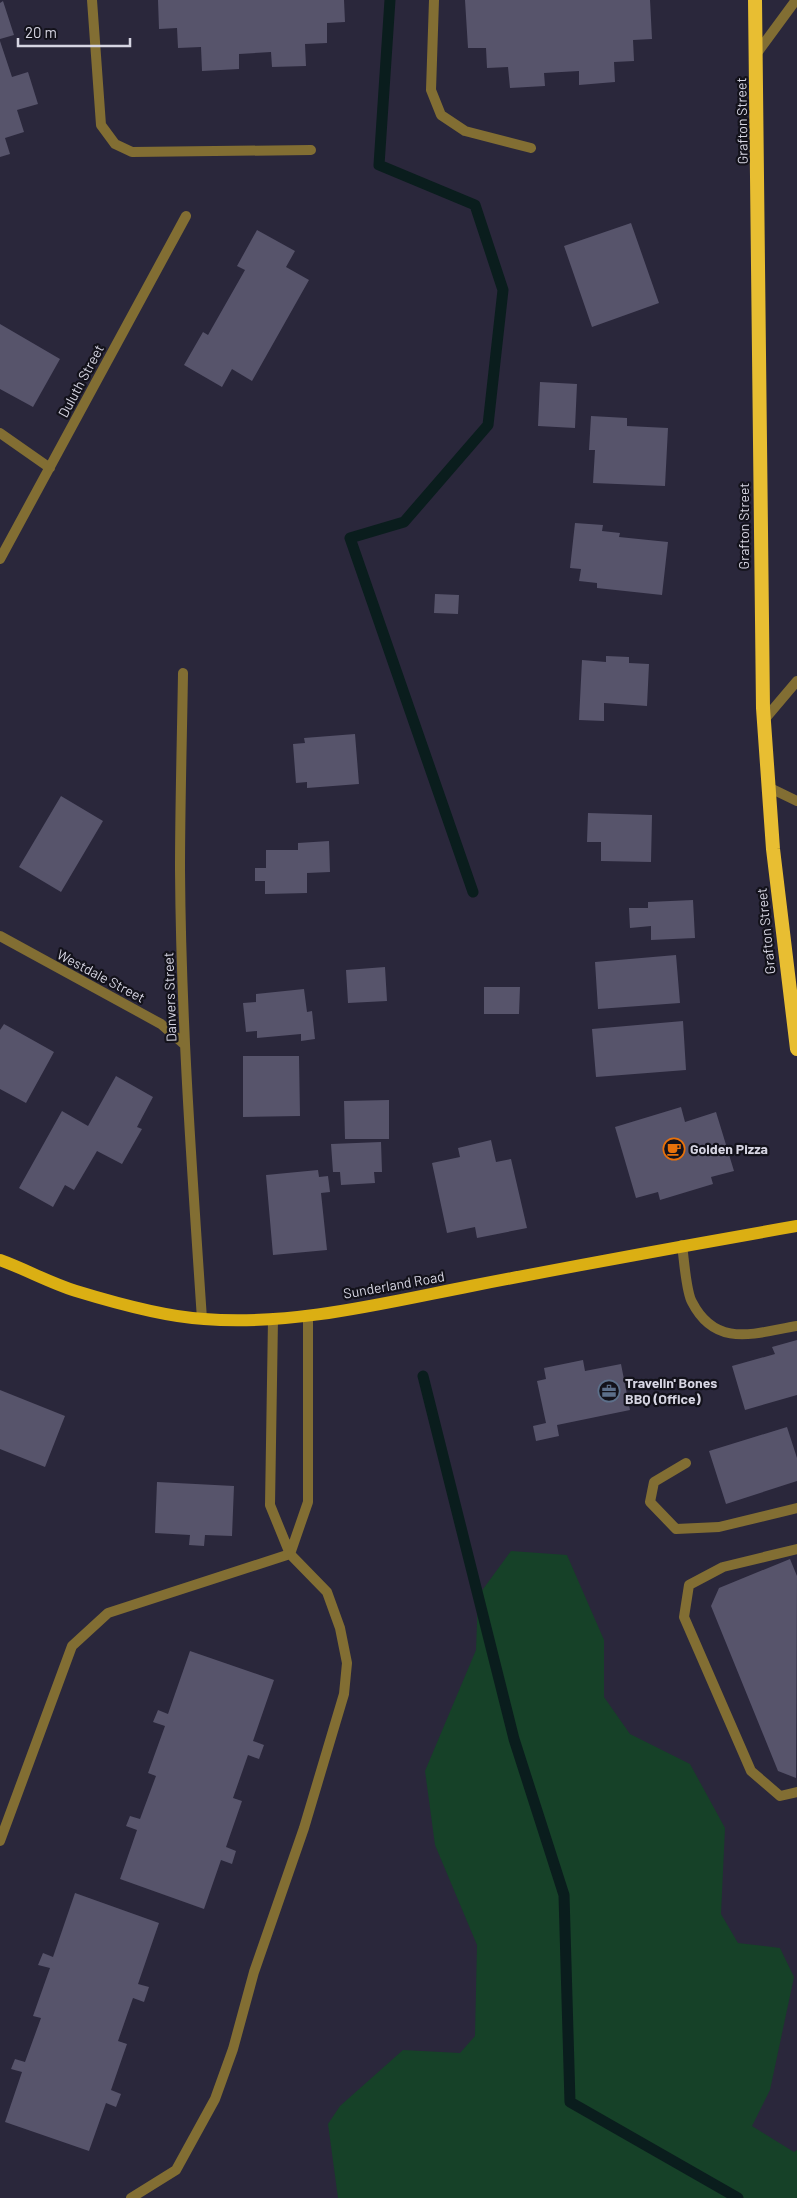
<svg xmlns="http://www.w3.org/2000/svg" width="797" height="2198" viewBox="0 0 797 2198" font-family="Barlow,sans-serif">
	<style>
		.green { fill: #164128 }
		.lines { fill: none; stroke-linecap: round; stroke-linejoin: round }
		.stream { stroke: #0a1d1d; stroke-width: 11 }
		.building { fill: #57546b }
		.service { stroke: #826e33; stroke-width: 10 }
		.minor { stroke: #826e33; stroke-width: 10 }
		.primary { stroke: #dbaf13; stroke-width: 12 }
		.trunk { stroke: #e8be32; stroke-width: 14 }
		.labels { text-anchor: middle; stroke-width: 4.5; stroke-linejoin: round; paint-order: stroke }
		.street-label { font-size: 14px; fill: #d6d5e2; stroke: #13121b }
		.poi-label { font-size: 14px; font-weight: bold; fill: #d6d5e2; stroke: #13121b; text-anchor: start }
	</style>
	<rect width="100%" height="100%" fill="#2a273b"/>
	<path class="green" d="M511,1551l56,4 37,85v57l26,37 60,30 35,64 -4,86 17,29 42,5 14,29 -24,113 -18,36 42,26 3,-2v48h-459l-10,-74 12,-18 63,-56 57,3 15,-17 2,-91 -42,-100 -10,-74 51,-121 2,-54z"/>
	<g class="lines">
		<path class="stream" d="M390,0l-11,165 96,40 28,85 -15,135 -84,97 -54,16 123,354
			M423,1376l91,363 50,156 6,207 168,96"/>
	</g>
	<path class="building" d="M158,0h186l1,22 -18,1v20l-22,1 1,22 -34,1 -1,-15 -32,2v15l-37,2 -1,-24 -23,1 -1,-20 -18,1z
		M465,0h185l2,39 -19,1 1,21 -20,1 1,20 -36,3v-14l-35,2 1,13 -35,2 -2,-21 -21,1 -1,-20h-18z
		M3,1l11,34 -14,4v-36z
		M0,41l12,36 16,-5 10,32 -21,6 7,22 -19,6 5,16 -10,3z
		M631,223l28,80 -67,24 -28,-81z
		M257,230l38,21 -9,16 23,13 -57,101 -20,-12 -10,18 -38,-22 19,-33 5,3 37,-65 -8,-4z
		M0,324l60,35 -27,48 -33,-18z
		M540,382l37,2 -2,44 -37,-2z
		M591,416l36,2v8l41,2 -3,58 -72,-3 2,-33h-6z
		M575,523l28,2 -1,6 18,2 -1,4 49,5 -6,53 -65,-7v-5l-18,-2 2,-12 -11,-1z
		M435,594l24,1 -1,19 -24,-1z
		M606,656l23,1v6l20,1 -2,42 -43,-3v18l-25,-1 3,-60 24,2z
		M355,734l4,50 -52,4v-6l-11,1 -3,-39 12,-1 -1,-5z
		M61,796l42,25 -42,71 -42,-25z
		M588,813l64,2 -1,47 -50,-1v-19h-14z
		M329,841l1,31 -23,1v20l-42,1v-13h-10v-13h11v-18h32v-7z
		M693,900l2,38 -44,2v-14l-21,2 -1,-20h19v-6z
		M676,955l4,48 -82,6 -3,-47z
		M385,967l2,34 -39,2 -2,-33z
		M484,987h36l-1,27h-35z
		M304,989l3,23 5,-1 3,28 -14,2v-7l-44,4v-7l-11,1 -3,-29 13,-1v-8z
		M683,1021l3,49 -90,7 -4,-48z
		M4,1024l50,28 -28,51 -26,-14v-59z
		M243,1056h56l1,60 -57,1z
		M116,1076l37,21 -16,30 5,2 -20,35 -25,-13 -23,39 -9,-5 -12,22 -34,-19 43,-77 26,15z
		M389,1100v39h-44l-1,-38z
		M681,1107l4,15 31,-10 18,59 -23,6 2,7 -53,16 -2,-8 -22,6 -21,-71z
		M491,1140l5,22 15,-3 16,69 -50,10 -2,-11 -28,6 -15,-70 28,-6 -2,-9z
		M381,1142l1,30h-8l1,11 -34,2 -1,-13h-7l-2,-28z
		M318,1170l1,7 9,-1 2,16 -9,1 6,57 -54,5 -7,-80z
		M797,1340v55l-52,15 -13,-44 43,-12 -3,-7z
		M583,1360l2,11 36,-7 9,46 -73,15 2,11 -23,5 -3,-15 13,-3 -9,-42 9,-2 -2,-11z
		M0,1390l65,26 -20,51 -45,-18z
		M787,1427l10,31v23l-71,23 -17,-53z
		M157,1482l77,4 -2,50 -27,-1 -1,11 -15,-1 1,-10 -35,-2z
		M790,1559l7,17 -1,202 -18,-7 -67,-165 8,-18z
		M190,1651l84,29 -21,61 11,4 -5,14 -11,-4 -15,43 9,3 -16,46 10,4 -4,13 -11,-4 -17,49 -84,-30 17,-49 -11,-4 4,-10 10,3 16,-43 -8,-3 17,-47 -12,-4 5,-12 10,4z
		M75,1893l84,30 -21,61 11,3 -5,15 -11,-4 -15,43 9,3 -16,46 10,4 -5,13 -10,-4 -17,48 -84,-29 17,-50 -11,-3 4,-10 10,3 16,-44 -8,-2 17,-48 -12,-3 5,-12 10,4z"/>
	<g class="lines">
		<path class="service" d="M92,0l9,125 14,19 17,8 179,-2
			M434,0l-3,90 10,25 24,16 66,17
			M682,1245c2,13 4,47 10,57 24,47 63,31 105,24
			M686,1463l-32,19 -4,20 26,27 43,-2 78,-19
			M797,1549l-74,18 -34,18 -5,32 67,154 29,25 17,-4
			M290,1554l18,-52v-187
			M0,1841l72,-195 36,-33 182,-59
			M131,2198l45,-28 39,-71 18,-50 21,-77 50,-144 40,-134 3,-31 -7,-35 -13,-36 -37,-38 -20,-49 3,-186"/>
		<path class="minor" d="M757,53l39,-53
			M0,433l50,35
			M0,559l186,-343
			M183,673c-1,66 -3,131 -3,197 1,150 12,300 22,449
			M764,720l33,-39
			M768,787l29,14
			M0,936l161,88 24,21"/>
		<path class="primary" d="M0,1260c25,9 50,23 76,31 36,11 90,26 128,28 89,7 180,-16 267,-33 108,-21 217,-41 326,-60"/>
		<path class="trunk" d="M755,0l8,708 10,141 24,200"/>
	</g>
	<defs>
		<g id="cafe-ring" transform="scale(1.125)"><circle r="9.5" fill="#13121b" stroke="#e8710a" stroke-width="1.5"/><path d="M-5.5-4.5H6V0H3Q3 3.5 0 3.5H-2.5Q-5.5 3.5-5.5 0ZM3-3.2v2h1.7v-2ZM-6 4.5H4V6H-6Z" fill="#e8710a"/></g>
		<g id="office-ring" transform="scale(1.125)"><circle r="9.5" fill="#13121b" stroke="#5c6f8a" stroke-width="1.5"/><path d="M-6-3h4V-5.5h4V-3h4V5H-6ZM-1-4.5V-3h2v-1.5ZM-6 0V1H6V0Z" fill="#5c6f8a"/></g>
	</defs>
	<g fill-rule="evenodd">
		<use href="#cafe-ring" x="674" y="1149"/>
		<use href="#office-ring" x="609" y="1391"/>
	</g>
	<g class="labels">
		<g class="street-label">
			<text transform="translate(742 121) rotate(-91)" y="5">Grafton Street</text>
			<text transform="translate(81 381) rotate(-62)" y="5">Duluth Street</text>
			<text transform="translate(744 526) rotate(-90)" y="5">Grafton Street</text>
			<text transform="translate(766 931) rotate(-96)" y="5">Grafton Street</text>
			<text transform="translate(101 976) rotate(28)" y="5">Westdale Street</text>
			<text transform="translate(170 997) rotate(-92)" y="5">Danvers Street</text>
			<text transform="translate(394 1285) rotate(-10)" y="5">Sunderland Road</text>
		</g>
		<g class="poi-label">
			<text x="690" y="1154">Golden Pizza</text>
			<text x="625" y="1388">Travelin' Bones<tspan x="625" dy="16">BBQ (Office)</tspan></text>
		</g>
	</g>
	<path d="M18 38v8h112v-8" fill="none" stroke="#d6d5e2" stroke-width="2.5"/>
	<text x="25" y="38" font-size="15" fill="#d6d5e2" stroke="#13121b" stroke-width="4" paint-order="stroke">20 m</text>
</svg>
